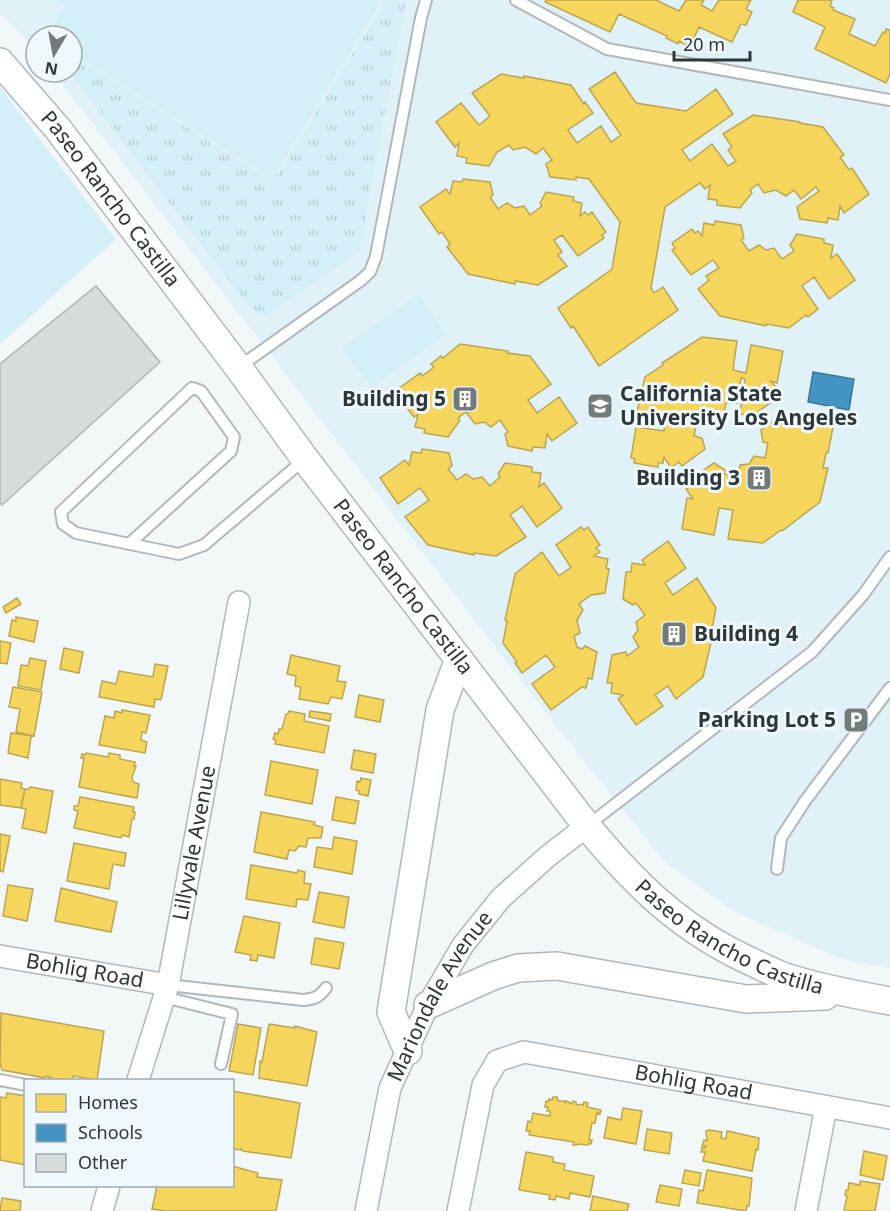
<svg xmlns="http://www.w3.org/2000/svg" width="890" height="1211" viewBox="0 0 890 1211" font-family="'Noto Sans',sans-serif">
	<style>
		.built { fill: #e0f1f7 }
		.grass { fill: url(#grass-tufts) }
		.garden { fill: #d5eff8 }
		.homes { fill: #f6d55c; stroke: #baa551; stroke-width: 1.5 }
		.schools { fill: #4393c3; stroke: #3d7799; stroke-width: 1.5 }
		.building { fill: #d6dcde; stroke: #aeb3b5; stroke-width: 1.5 }
		.lines { fill: none; stroke-linecap: round; stroke-linejoin: round }
		.service-casing { stroke: #b2b8ba; stroke-width: 14 }
		.minor-casing { stroke: #b2b8ba; stroke-width: 24 }
		.tertiary-casing { stroke: #b2b8ba; stroke-width: 30 }
		.service { stroke: #fdfefe; stroke-width: 10 }
		.minor { stroke: #fdfefe; stroke-width: 21 }
		.tertiary { stroke: #fdfefe; stroke-width: 27 }
		.labels { text-anchor: middle; stroke-width: 6; stroke-linejoin: round; paint-order: stroke }
		.street-label { font-size: 21px; fill: #2f3638; stroke: #eff9fd }
		.poi-label { font-size: 21px; font-weight: bold; fill: #2f3638; stroke: #eff9fd; text-anchor: end }
	</style>
	<defs>
		<pattern id="grass-tufts" width="24" height="20" patternUnits="userSpaceOnUse" patternTransform="scale(1.5)"><rect width="24" height="20" fill="#d5eff8"/><path d="M3 7l-1-3M5 7V3M7 7l1-3M15 17l-1-3M17 17v-4M19 17l1-3" fill="none" stroke="#b7ced5"/></pattern>
	</defs>
	<rect width="100%" height="100%" fill="#f2f8fa"/>
	<path class="built" d="M0,0h890v968l-46,-8 -109,-48 -70,-50 -98,-122 -514,-668h19v-36h-36v14l-36,-36z"/>
	<path class="grass" d="M386,0h20l-47,252 -92,63 -14,-3 -184,-240h3v-17l194,122 12,-3z"/>
	<path class="garden" d="M58,0h324l-105,171 -11,4 -194,-122v-17h-21v-7l14,-24z
		M0,87l116,152 -116,105z
		M419,294l27,40 -74,53 -31,-39z"/>
	<path class="homes" d="M546,0h110l23,11 7,-11h18l-3,5 11,6 7,-11h32l-5,9 6,3 -6,13 -5,-1 -9,18 -33,-15 -9,20 -11,-6 -1,3 -12,-6 1,-2 -48,-22 -9,18 -65,-30z
		M798,0h34l-2,6 4,2 -1,2 22,9 -6,15 26,12 8,-14 2,1 1,-4 4,1v44l-4,9 -71,-34 10,-22 -32,-15z
		M615,72l21,31 50,8 30,-22 17,25 -51,36 8,11 22,-17 16,22 8,-5 -8,-11 4,-3 -9,-13 30,-19 47,7v1l23,4 21,28 -4,2 9,13 3,-2 17,26 -25,19 -4,-7 -2,14 -10,-2 -1,5 -27,-4 -3,-12 22,-16 -3,-4 -15,12 -7,-9 -8,6 -10,-6 -12,3 -6,-9 -8,6 2,3 -12,15 -23,-3v-5l-9,-1 2,-14 -5,4 -5,-6 -35,24 -14,81 3,5 9,-6 15,23 -79,56 -26,-40 -2,2 -13,-20 54,-39 8,-47 -31,-43 -13,-2v3l-26,-3 -4,-13 6,-4 -9,-12 -7,6 -11,-7 -12,3 -4,-5 -12,7 -8,14 -23,-3 1,-5 -10,-2 2,-13 -4,4 -19,-25 25,-19 18,22 11,-9 -18,-23 29,-19 23,4v-2l47,9 13,19 1,-2 8,11 -25,17 9,13 24,-17 10,16 10,-7 -32,-46z
		M463,179l27,3 3,13 -3,2 8,12 9,-6 8,5 9,-2 6,9 12,-9 -2,-3 6,-11 28,5 -1,4 9,2 -2,13 5,-4 3,3 4,-3 14,20 -4,3 2,3 -26,18 -16,-21 -8,5 8,12 -4,3 9,11 -29,19 -23,-4v3l-47,-10 -21,-27 3,-3 -8,-12 -3,2 -19,-27 26,-18 4,5 3,-13 9,1z
		M715,221l26,4 3,13 -3,2 8,11 10,-6 7,5 8,-2 8,11 12,-8 -4,-6 7,-11 27,5v4l9,2 -2,13 6,-4 18,26 -26,19 -15,-22 -12,9 16,23 -10,8 -2,-2 -17,13 -22,-4 -1,2 -46,-10 -22,-27 11,-9 -3,-4 13,-8 -6,-8 -22,15 -19,-25 3,-2 -3,-5 20,-14 3,4 3,-2 4,5 2,-13 10,2z
		M702,337l35,4 -4,29 13,3 5,-28 32,6 -6,32 -6,-2 8,10 -8,6 2,4 -24,17 -9,-5 5,-34 -4,-1 -4,25h-11l-2,11 -9,2 -5,8 -13,-3 -3,15 8,2 3,11 -23,17 -3,-4 -8,6 -7,-11 -1,6h-5v4l-24,-4 1,-4 -4,-1 5,-31 28,4 2,-14 -29,-5 8,-35 18,-12 -1,-2z
		M460,344l48,7 -1,2 23,3 21,28 -23,16 9,13 22,-16 18,26 -25,18 -5,-7 -2,14 -12,-1 -1,4 -24,-5 -3,-12 3,-2 -8,-12 -9,7 -7,-5 -9,2 -9,-12 -8,6 2,2 -12,17 -24,-4 1,-4 -10,-2 3,-13 -4,3 -20,-25 26,-19 2,3 12,-9 -3,-3 10,-8 2,2z
		M793,412l8,10 1,-6 32,6 -6,31h-2l-3,15h5l-8,34 -38,29 -1,-1 -18,13 -35,-4 5,-29 -14,-2 -5,27 -32,-6 5,-31 6,1 -7,-10 8,-6 -3,-4 23,-16 11,7 -1,4 14,3 2,-12 9,-1 5,-8 11,2 3,-15 -5,-1 -2,-12 21,-16 3,4z
		M422,449l27,4 3,13 -4,3 9,11 9,-6 7,5 9,-2 8,9 10,-9 -2,-3 7,-11 27,4v5l9,1 -2,14 5,-4 18,25 -25,19 -15,-21 -12,9 16,22 -30,19 -22,-3v2l-46,-10 -23,-28 24,-17 -9,-12 -22,16 -18,-26 25,-18 4,5 3,-13 9,1z
		M581,527l3,3 4,-3 12,18 -4,3 4,4 -6,4 14,3 -2,9 3,1 -4,24 -14,2 -12,9 4,6 -6,10 3,13 -6,3 3,11 5,2 3,-3 12,6 -5,27 -4,-1 -2,10 -4,-1 -31,23 -19,-26 23,-17 -9,-12 -24,18 -7,-10 2,-1 -14,-19 4,-22 -2,-1 10,-46 27,-22 17,24 12,-9 -15,-22z
		M668,541l18,27 -21,15 8,12 24,-17 19,30 -4,22h2l-11,47 -27,22 -8,-13 -13,9 8,11 -27,19 -18,-26 5,-4 -12,-2 1,-10h-5l5,-28 14,-3 1,4 12,-9 -6,-10 5,-7 -2,-8 9,-7 -9,-12 -3,2 -10,-6 3,-27h5l1,-9 13,2 -3,-5z
		M17,598l4,6 -15,9 -3,-6z
		M16,617l22,4 -4,21 -25,-6 3,-16 4,1z
		M0,641l11,2 -4,21 -7,-1z
		M64,648l19,4 -4,21 -19,-4z
		M291,655l49,11 -3,15 9,1 -4,17 -11,-2 -3,7 -29,-5 2,-12 -6,-1 1,-10 -9,-2z
		M30,658l16,3 -5,29 -23,-4 3,-21 7,1z
		M155,664l13,2 -7,34 -6,-1 -1,8 -55,-10 3,-16 14,3 3,-13 34,6z
		M13,687l29,5 -8,44 -18,-4 4,-23 -11,-2z
		M359,695l25,5 -4,22 -25,-5z
		M122,710l28,5 -4,18 -4,-1 -1,8 6,2 -2,11 -46,-8 6,-29 9,2 1,-7 7,2z
		M289,711l16,3 -1,7 25,5 -5,27 -49,-9 1,-4 -3,-1 2,-6 3,1 1,-5h3l4,-15h2z
		M310,711l21,3 -1,7 -21,-4z
		M11,733l23,3 -3,1 -3,21 -20,-5z
		M354,750l22,4 -3,19 -22,-4z
		M86,753l22,4 1,-4 11,2v4l15,3 -1,4h2l-4,11 1,5 6,2 -2,14 -58,-11 5,-29h-3l1,-4 3,1z
		M271,761l47,9 -6,34 -47,-9z
		M361,778l10,2 -3,16 -9,-2v-3l-3,-1 1,-9 3,1z
		M0,779l22,4 -1,5 4,1 -4,19 -21,-3z
		M30,787l23,4 -7,42 -24,-5 4,-19 -5,-1 4,-19h4z
		M80,797l54,10 -1,5h2l-1,7h-2l-3,18 -7,-2 -1,3 -47,-10 4,-17 -4,-1v-4h4z
		M336,797l23,4 -4,23 -23,-4z
		M261,812l54,10 -1,3 9,2 -2,11h-13l-2,9 -7,-1 -4,5 -6,-1 -2,9 -33,-7z
		M0,834l10,2 -7,36 -3,-1z
		M334,837l23,4 -5,33 -38,-7 3,-20 15,2z
		M74,843l52,10 -2,13 -11,-2 -4,25 -42,-8z
		M251,865l46,8 1,-3 7,2 -1,11 7,1 -3,16 -11,-1 -1,8 -50,-8z
		M8,885l25,4 -6,32 -24,-5z
		M61,888l56,14 -6,30 -56,-11z
		M319,892l30,5 -5,31 -31,-6z
		M244,916l36,7 -6,35 -16,-3 -1,6 -7,-1 1,-5 -16,-3z
		M315,938l29,5 -5,26 -28,-5z
		M1,1013l103,18 -7,49 -24,-4 -1,4 -16,-1 -7,-1 1,-1 -4,-1v2l-44,-8 -2,-7z
		M238,1024l23,4 -8,47 -24,-4z
		M269,1024l26,4v-2l22,6 -10,54 -48,-8 1,-17 2,1z
		M232,1091l68,12 -9,55 -48,-7 -2,-2v1l-8,-1z
		M7,1093l19,3v69l-26,-5v-63l6,1z
		M553,1097h4l1,4h7v2l2,-2 5,3 1,-3 3,1v3l7,-1v2l1,-4 4,1 -1,4 14,3 -1,4 -3,-1 -2,10h-3l-3,17h3l-1,4 -2,-1 -1,2 -10,-1 -1,1h-4l1,-3 -45,-7 1,-4h-4l2,-10 3,1 2,-9 17,3v-5h-3l1,-4h-3l1,-6 2,1 1,-3 3,1z
		M623,1108l19,3 -6,33 -32,-6 4,-21 13,3z
		M647,1129l25,4 -3,21 -25,-4z
		M709,1130l13,2 -1,6 5,1 1,-8 32,7 -1,12 -2,-1 -4,22 -49,-10 2,-9h-4l1,-4h3l1,-2h-4l2,-6 3,1 -1,-10z
		M864,1151l23,5 -4,24 -23,-5z
		M526,1152l27,5v5l12,2 -1,6 30,6 -4,21 -20,-4 -1,6 -13,-3 -1,4 -6,-1 1,-4 -31,-5z
		M232,1166l26,7 -1,4 25,3 -6,31h-110l-14,-2 5,-23h75z
		M685,1170l16,3 -2,13 -17,-3z
		M707,1170l45,8 -3,28h-2l-1,5 -49,-8 2,-13 4,1z
		M860,1181l20,3 -5,27h-31l3,-15 -2,-1 1,-5h2l1,-7 11,2z
		M660,1185l22,4 -3,17 -23,-4z
		M593,1196l36,8 -2,7h-37z
		M2,1198l19,3 -1,10h-20z"/>
	<path class="schools" d="M813,372l41,7 -5,31 -41,-8z"/>
	<path class="building" d="M96,286l64,76 -158,143 -2,-2v-139z"/>
	<g class="lines">
		<g class="service-casing">
			<path id="service" d="M516,0l91,49 283,51
				M239,367l121,-86 10,-9 6,-16 45,-238 5,-18
				M129,544l102,-93 3,-14 -33,-46 -9,-3 -131,124 2,12 13,9 103,21 25,-9 101,-86
				M587,826l225,-174 51,-57 27,-38
				M777,869l4,-31 24,-37 85,-113
				M168,985l135,15c12,-1 16,-3 23,-12
				M164,997l68,17 -11,50
				M0,1080l26,5"/>
		</g>
		<g class="minor-casing">
			<g id="minor">
				<path id="s1" d="M0,956l168,29"/>
				<path id="s2" d="M138,1080l30,-95 71,-383"/>
				<path d="M102,1211l7,-25"/>
				<path id="s3" d="M366,1211l24,-123 38,-83 35,-60 38,-47 47,-42 39,-30"/>
				<path id="s4" d="M458,1211l25,-126 14,-24 27,-9 366,66"/>
				<path d="M806,1211l20,-104"/>
			</g>
		</g>
		<g class="tertiary-casing">
			<g id="tertiary">
				<path id="s5" d="M0,62l58,67 180,238 67,92 282,367c49,60 96,105 167,137 11,5 22,11 34,15 33,10 68,17 102,23"/>
				<path d="M428,1005l65,-29 25,-8 39,-2 189,33 79,-3"/>
				<path d="M408,1051l-17,-39 49,-302 19,-51"/>
			</g>
		</g>
		<use href="#service" class="service"/>
		<use href="#minor" class="minor"/>
		<use href="#tertiary" class="tertiary"/>
	</g>
	<defs>
		<g id="building-square" transform="scale(1.35)"><rect x="-9" y="-9" width="18" height="18" rx="4" fill="#737a7c" stroke="#eff9fd"/><path d="M-4-6H4V6H1V3H-1V6H-4ZM-2.5-4.3h1.7v1.8h-1.7ZM.8-4.3h1.7v1.8H.8ZM-2.5-1h1.7V.8h-1.7ZM.8-1h1.7V.8H.8Z" fill="#fff"/></g>
		<g id="university-square" transform="scale(1.35)"><rect x="-9" y="-9" width="18" height="18" rx="4" fill="#737a7c" stroke="#eff9fd"/><path d="M0-5L7-2L0 1L-7-2ZM-4 1L0 2.5L4 1V4Q0 6-4 4Z" fill="#fff"/></g>
		<g id="parking-square" transform="scale(1.35)"><rect x="-9" y="-9" width="18" height="18" rx="4" fill="#737a7c" stroke="#eff9fd"/><path d="M-3.5-5.5H1a3.5 3.5 0 0 1 0 7H-1V5.5H-3.5ZM-1-3.4V-.6H.8a1.4 1.4 0 0 0 0-2.8Z" fill="#fff"/></g>
	</defs>
	<g fill-rule="evenodd">
		<use href="#building-square" x="465" y="399"/>
		<use href="#university-square" x="600" y="406"/>
		<use href="#building-square" x="759" y="478"/>
		<use href="#building-square" x="674" y="634"/>
		<use href="#parking-square" x="856" y="720"/>
	</g>
	<g class="labels">
		<g class="street-label">
			<text dy="7" stroke="none"><textPath href="#s5" startOffset="176">Paseo Rancho Castilla</textPath></text>
			<text dy="7" stroke="none"><textPath href="#s5" startOffset="662">Paseo Rancho Castilla</textPath></text>
			<text dy="7" stroke="none"><textPath href="#s2" startOffset="244">Lillyvale Avenue</textPath></text>
			<text dy="7" stroke="none"><textPath href="#s5" startOffset="1148">Paseo Rancho Castilla</textPath></text>
			<text dy="7" stroke="none"><textPath href="#s1" startOffset="86">Bohlig Road</textPath></text>
			<text dy="7" stroke="none"><textPath href="#s3" startOffset="230">Mariondale Avenue</textPath></text>
			<text dy="7" stroke="none"><textPath href="#s4" startOffset="357">Bohlig Road</textPath></text>
		</g>
		<g class="poi-label">
			<text x="620" y="401" text-anchor="start">California State<tspan x="620" dy="24">University Los Angeles</tspan></text>
			<text x="446" y="406">Building 5</text>
			<text x="740" y="485">Building 3</text>
			<text x="694" y="641" text-anchor="start">Building 4</text>
			<text x="836" y="727">Parking Lot 5</text>
		</g>
	</g>
	<rect x="24" y="1079" width="210" height="108" fill="#eff9fd" stroke="#a2abae" stroke-width="1.5"/>
	<rect x="36" y="1094" width="30" height="18" fill="#f6d55c" stroke="#a2abae" stroke-width="1.5"/>
	<text x="78" y="1109" font-size="18" fill="#2f3638">Homes</text>
	<rect x="36" y="1124" width="30" height="18" fill="#4393c3" stroke="#a2abae" stroke-width="1.5"/>
	<text x="78" y="1139" font-size="18" fill="#2f3638">Schools</text>
	<rect x="36" y="1154" width="30" height="18" fill="#d6dcde" stroke="#a2abae" stroke-width="1.5"/>
	<text x="78" y="1169" font-size="18" fill="#2f3638">Other</text>
	<g transform="translate(54 54) rotate(190)"><circle r="28" fill="#eff9fd" stroke="#a2abae" stroke-width="1.5"/>
	<path d="M0-4.5L10 22L0 15L-10 22Z" fill="#737a7c"/>
	<text y="-9" font-size="16" font-weight="bold" text-anchor="middle" fill="#2f3638">N</text>
	</g>
	<path d="M674 51v9h76v-9" fill="none" stroke="#2f3638" stroke-width="3"/>
	<text x="683" y="51" font-size="18" fill="#2f3638" stroke="#eff9fd" stroke-width="4.5" paint-order="stroke">20 m</text>
</svg>
